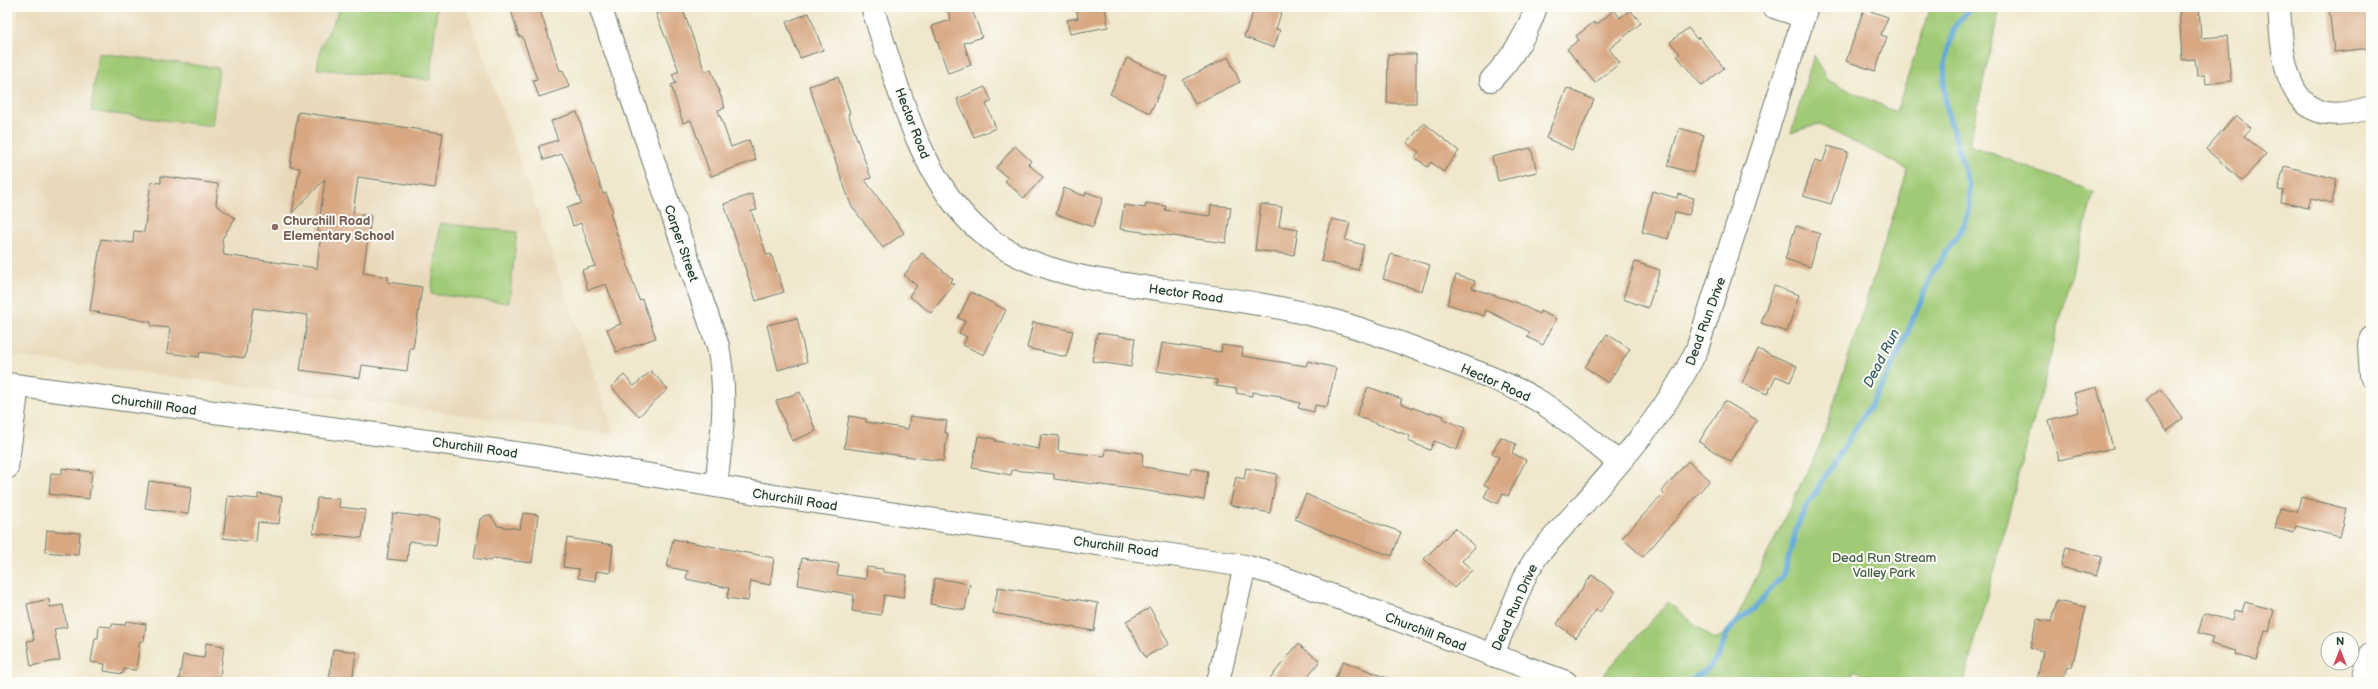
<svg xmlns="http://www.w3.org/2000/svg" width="2378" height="689" viewBox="0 0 2378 689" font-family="'Balsamiq Sans',sans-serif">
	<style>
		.built { fill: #e8d9ba }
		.green { fill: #a1ca76; stroke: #608455 }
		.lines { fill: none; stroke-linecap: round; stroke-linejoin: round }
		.stream { stroke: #62a9d8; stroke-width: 5.5 }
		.building { fill: #d8a883 }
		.minor-casing { stroke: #687869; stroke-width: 24 }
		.minor { stroke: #fff; stroke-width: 22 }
		.education-dot { fill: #8d6e63; stroke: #fdfcf7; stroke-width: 1.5 }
		.labels { text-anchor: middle; stroke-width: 4; stroke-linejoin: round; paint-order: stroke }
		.street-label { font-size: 13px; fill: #1f3d34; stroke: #fdfcf7 }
		.education-label { font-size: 13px; font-weight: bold; fill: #785e54; stroke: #fdfcf7; text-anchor: start }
		.park-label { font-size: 13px; fill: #406044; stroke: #fdfcf7 }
		.water-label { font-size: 14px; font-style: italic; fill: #335d65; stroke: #fdfcf7 }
	</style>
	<rect width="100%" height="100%" fill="#fdfcf7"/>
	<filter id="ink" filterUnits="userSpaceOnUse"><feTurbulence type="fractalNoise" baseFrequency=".025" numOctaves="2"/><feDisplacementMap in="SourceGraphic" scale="8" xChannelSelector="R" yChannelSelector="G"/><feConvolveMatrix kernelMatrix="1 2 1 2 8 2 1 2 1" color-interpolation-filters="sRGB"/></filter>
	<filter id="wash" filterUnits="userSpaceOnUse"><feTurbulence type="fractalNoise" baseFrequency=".012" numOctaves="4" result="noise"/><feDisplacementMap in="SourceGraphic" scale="16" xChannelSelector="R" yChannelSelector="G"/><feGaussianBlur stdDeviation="0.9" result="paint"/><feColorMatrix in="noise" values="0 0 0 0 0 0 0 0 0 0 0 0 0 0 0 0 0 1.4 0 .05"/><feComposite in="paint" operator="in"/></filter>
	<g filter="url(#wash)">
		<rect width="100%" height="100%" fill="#f0e7cc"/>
		<path class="built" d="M19,7h447l149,428 -608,-80v-257z"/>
		<path class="green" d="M341,7h96l-7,73 -113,-11 4,-22z
			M1931,7h69l-31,138 125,47 -130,490h-88l-21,-12 -8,12h-245l3,-9 63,-71 46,38 17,-10 91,-190 86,-271 -90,-45 -27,9 23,-78 13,25 69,32z
			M98,53l121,15 -7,58 -121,-15z
			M440,223l77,9 -8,71 -78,-9z"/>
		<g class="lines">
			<path class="stream" d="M1688,682l20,-13 12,-16 6,-18 11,-14 17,-12 30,-35 13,-47 9,-20 74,-117 21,-42 31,-74 32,-49 6,-19 -1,-21 -23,-78 -2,-26 2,-25 9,-30 16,-19"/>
		</g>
		<g id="blocks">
			<path class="building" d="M510,7h29l21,64 3,-1 6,17 -30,10 -6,-17 4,-1 -15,-43 -3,1z
				M675,7h7l23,65 6,-3 14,39 -7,2 13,37 18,-7 7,20 -45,16 -20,-56 -8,3 -12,-38 5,-2 -4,-9 7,-3 -23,-57z
				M947,7h24l11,30 -18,6 7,22 -23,8 -16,-47 19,-6z
				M1076,7h29l3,20 -38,7 -3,-14 11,-2z
				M1255,7h28l-7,22 4,1 -6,18 -30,-11z
				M2179,7h20l2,31 26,-2 4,45 -25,3 -1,-9 -8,1 -2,-17 -13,1z
				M2339,7h32v41l-37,4 -5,-44z
				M1864,9l24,8 -7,18 6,2 -12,34 -29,-10z
				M1614,10l6,8 10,-8 11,13 -32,26 11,14 -25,20 -28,-34 12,-9 -3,-4 18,-14 2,3z
				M809,13l14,37 -23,8 -14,-36z
				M1688,28l9,11 2,-2 25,31 -22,18 -25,-30 3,-2 -10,-12z
				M1388,54h28v49h-29z
				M1228,57l12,25 -45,22 -12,-24z
				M1127,58l40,19 -17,36 -40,-19z
				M838,77l12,36 -2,1 23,64 -6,2 39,53 -21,15 -32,-43 -42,-119z
				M985,87l7,14 -6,3 10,24 -22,9 -17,-38z
				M1567,88l27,12 -22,50 -26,-12z
				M298,112l145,21 -8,55 -77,-11 -5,37 18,2 -8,57 25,4v5l34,5 -9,61h-3l-3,23 -45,-6 -2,13 -60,-8 8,-55 -55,-7 -8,50 -45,-6 -1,5 -32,-4 3,-25 -19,-2v-4l-61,-11 11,-72 32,4 1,-12 10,1 7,-50 10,1v-7l57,8 -2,21 19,13 -13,21 2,16 93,13 4,-36h-3l7,-53 -33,34 8,-45 -10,-1z
				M577,112l26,82 3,-1 7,19 -3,1 29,87 3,-1 14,39 -40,14 -9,-23 14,-5 -15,-40 -18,6 -6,-20 13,-4 -14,-43 -8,3 -6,-18 14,-5 -13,-37 -6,-12 -18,6 -5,-14 19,-6 -7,-19z
				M2236,115l15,13 -7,8 22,18 -24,27 -36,-32z
				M1424,123l35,28 -16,21 -12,-10 -4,5 -12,-10 4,-5 -12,-9z
				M1679,128l25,7 -11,38 -25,-7z
				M1015,146l16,15 -3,3 15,13 -19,21 -19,-17 3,-3 -12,-10z
				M1828,146l20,6 -17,52 -28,-8 12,-36 8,2z
				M1531,148l6,24 -39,9 -6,-24z
				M2284,166l53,13 -5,24 -21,-5 -3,10 -27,-6 2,-11 -5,-1z
				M1064,188l21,8 1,-4 17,6 -10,29 -37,-13z
				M1652,191l25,7 1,-4 16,4 -5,17 -14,-3 -7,27 -26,-7z
				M752,194l5,16 -6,1 16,44 4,-1 13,38 -28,9 -32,-97z
				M1146,203l20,3 -1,4 45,6 1,-11 20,2 -5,36 -106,-14 4,-24 21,3z
				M1261,204l21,3 -3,19 19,3 -4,26 -39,-5z
				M1332,219l18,4 -5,17 19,5 -6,25 -37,-9z
				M1796,226l24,8 -10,33 -25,-8z
				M922,253l31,26 -3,3 4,2 -23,29 -22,-17 8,-10 -13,-11z
				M1391,254l39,11 -8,26 -39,-12z
				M1635,262l25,8 -12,38 -25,-9z
				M1456,275l19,6 -3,7 46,15 21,11 1,-3 16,8 -13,26 -16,-8 3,-5 -44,-22 -2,6 -37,-12z
				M1774,286l25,9 -12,37 -26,-9z
				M971,292l35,18 -22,45 -21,-10 4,-8 -8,-4 6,-12 -7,-3z
				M797,318l10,44 -29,8 -11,-45z
				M1033,322l40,9 -7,26 -39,-9z
				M1097,333l38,5 -4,29 -39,-6z
				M1607,334l23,15 -22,34 -23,-16z
				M1162,343l59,9 1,-7 21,3 -1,8 64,10 2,-5 28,7 -9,39 -12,-2 -1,7 -16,-4 2,-5 -20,-5 1,-2 -29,-4v4l-16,-3 1,-4 -21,-3 1,-6 -60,-9z
				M1758,349l39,17 -7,16 -14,-6 -9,18 -25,-11z
				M651,371l17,18 -29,27 -28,-29 13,-12 10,11z
				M1368,387l34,12 -2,4 30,11 1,-2 13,4 -1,3 22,9 -8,22 -23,-9 -4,9 -22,-9 2,-5 -54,-20z
				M2097,387l16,61 -54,12 -10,-40 30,-8 -5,-19z
				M2161,389l22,30 -16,12 -22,-30z
				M800,392l16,39 -24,10 -16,-40z
				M1725,401l32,19 -26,42 -32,-20z
				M849,416l17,3v3l42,7 2,-13 37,5 -2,12h3l-5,28 -99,-13z
				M1041,434l18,2 -1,15 47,5 1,-7 37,4 -1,12 2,2 46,7 1,-6 17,3 -4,29 -63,-10 -87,-11v-5l-42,-4 -1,5 -39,-7 6,-32 18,3 -1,2 44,8z
				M1501,437l15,7 -4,9 14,7 -18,36 -5,-2 -5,10 -14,-7 5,-10 -5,-2 15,-28 -7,-4z
				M1688,461l22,19 -67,77 -21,-19 42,-45 -2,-2z
				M62,468l30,4 -3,27 -40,-5 2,-21 11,1z
				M1246,468l31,6 -7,39 -40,-8 6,-28 8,2z
				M149,481l43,6 -4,27 -43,-6z
				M258,494l24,3 -3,27 -21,-2 -2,20 -33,-4 5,-42 30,3z
				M1306,494l36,17 59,21 -9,24 -61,-21 -36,-16z
				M2301,497l46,12 -7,28 -44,-11 -2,7 -19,-5 5,-20 17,4z
				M317,498l23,1 -1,8 27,3 -4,28 -49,-5z
				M393,513l47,6 -4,26 -27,-4 -2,20 -20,-2z
				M523,513l15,2 -6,48 -40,-5 -1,3 -17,-3 6,-39 7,-4 4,1 7,10 22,3z
				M1455,528l20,19 -13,14 10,9 -18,18 -30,-29z
				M47,530l33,3 -2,22 -33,-3z
				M567,538l46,7 -3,28 -14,-2 -1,10 -17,-3 1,-9 -16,-2z
				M673,539l101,19 -4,27 -19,-4 -3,20 -21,-3 2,-10 -43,-9 2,-8 -21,-4z
				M2066,547l36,10 -6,19 -35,-9z
				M802,558l37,6 -2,11 29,4 1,-12 16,2v3l24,3 -4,23 -19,-3 -3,20 -29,-4 2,-16 -56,-10z
				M1592,575l23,17 -15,20 -4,-2 -20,28 -19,-14z
				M935,578l35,6 -5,26 -35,-6z
				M998,587l100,16 -4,28 -101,-18z
				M49,599l1,8 13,-2 4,22 -13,2 6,31 -29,6 -4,-25 7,-1 -7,-36z
				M2056,601l30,6 -14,60 -5,-1 -4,16h-17l-9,-2 6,-29 -13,-3 7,-29 14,3z
				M2245,602l29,8 -5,21 -4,-1 -8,30 -22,-5 1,-4 -25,-7 2,-7 -15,-4 6,-20 28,8 2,-11 8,2z
				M1150,608l19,36 -24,13 -19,-36z
				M126,621l20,3 -2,17h-4l-4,29 -12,-1 -1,5 -19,-3 1,-7 -14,-2 4,-24h3l1,-12 13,1v-3l13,1z
				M206,643l18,3 -5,36 -40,-3 4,-24 21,3z
				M1298,644l22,17 -17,21h-36z
				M333,649l23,3 -4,30h-23z
				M1343,661l52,20v1h-61z"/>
		</g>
	</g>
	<g filter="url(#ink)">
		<use href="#blocks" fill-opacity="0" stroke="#687869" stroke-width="1"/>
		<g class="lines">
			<g class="minor-casing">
				<path id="minor" d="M600,7l118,339c10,52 4,88 -2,140
					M872,7c25,74 43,160 100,217 51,50 126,56 193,66 53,8 107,14 159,28 38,10 75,24 111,38 36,14 72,26 104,45 28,17 54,41 79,61
					M1774,7l30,10
					M2279,7c4,63 9,128 92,100
					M1491,80c21,-22 36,-44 45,-73
					M2371,338l-2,6 2,32
					M7,384l531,72 237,40 470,70 26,7 295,109
					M7,468l11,-82
					M1492,656l35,-84 10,-16c56,-65 124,-130 160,-207l110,-342
					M1218,682l27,-116
					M2362,682l9,-29"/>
			</g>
			<use href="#minor" class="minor"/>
		</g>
	</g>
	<circle class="education-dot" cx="275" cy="227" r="4"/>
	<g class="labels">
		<g class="street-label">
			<text transform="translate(913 123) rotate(69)" y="5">Hector Road</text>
			<text transform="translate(682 243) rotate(71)" y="5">Carper Street</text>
			<text transform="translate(1186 293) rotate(8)" y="5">Hector Road</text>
			<text transform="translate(1705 321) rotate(-70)" y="5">Dead Run Drive</text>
			<text transform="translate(1496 382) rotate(24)" y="5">Hector Road</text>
			<text transform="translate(154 404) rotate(8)" y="5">Churchill Road</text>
			<text transform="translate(475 447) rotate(8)" y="5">Churchill Road</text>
			<text transform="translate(795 499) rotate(9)" y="5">Churchill Road</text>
			<text transform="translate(1116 546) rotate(8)" y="5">Churchill Road</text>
			<text transform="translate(1514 607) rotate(-66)" y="5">Dead Run Drive</text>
			<text transform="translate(1426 631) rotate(21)" y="5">Churchill Road</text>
		</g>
		<g class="education-label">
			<text x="283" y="225">Churchill Road<tspan x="283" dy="15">Elementary School</tspan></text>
		</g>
		<g class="park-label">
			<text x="1884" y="562">Dead Run Stream<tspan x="1884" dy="15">Valley Park</tspan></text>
		</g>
		<g class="water-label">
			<text transform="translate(1881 358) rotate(-63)" y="5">Dead Run</text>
		</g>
	</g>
	<rect width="2378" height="689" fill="none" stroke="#fdfcf7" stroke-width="24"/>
	<g transform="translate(2340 651)"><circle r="19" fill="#fdfcf7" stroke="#a4b0a9"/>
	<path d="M0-3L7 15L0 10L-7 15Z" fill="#d1495b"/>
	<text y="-6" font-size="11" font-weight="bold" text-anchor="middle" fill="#1f3d34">N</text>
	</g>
</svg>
